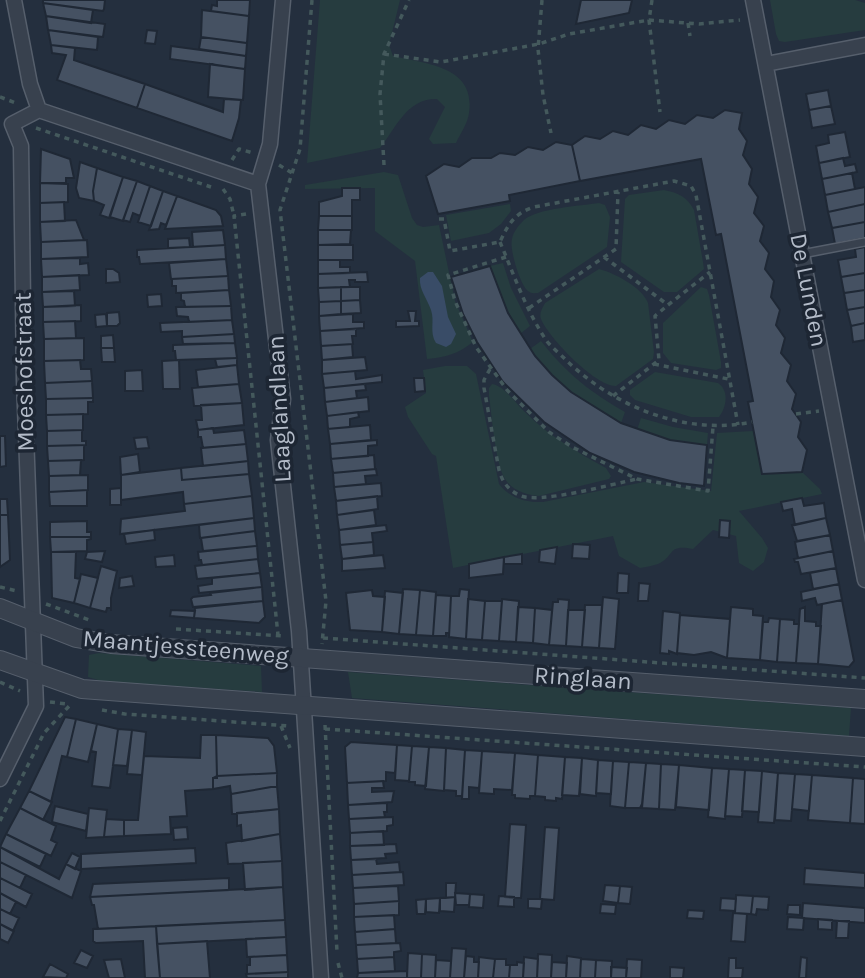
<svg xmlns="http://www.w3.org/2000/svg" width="865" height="978" viewBox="0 0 865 978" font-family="Karla,sans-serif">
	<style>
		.green { fill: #263c3f }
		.water { fill: #394c67 }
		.building { fill: #455162; stroke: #1f2835; stroke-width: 2 }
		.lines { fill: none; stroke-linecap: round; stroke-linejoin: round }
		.service-casing { stroke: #565f6c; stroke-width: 10 }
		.minor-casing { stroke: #565f6c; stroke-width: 17 }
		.tertiary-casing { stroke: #565f6c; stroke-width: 20 }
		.path { stroke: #44595c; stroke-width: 3.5; stroke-dasharray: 5 5; stroke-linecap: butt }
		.service { stroke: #38414e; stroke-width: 7 }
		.minor { stroke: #38414e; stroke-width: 14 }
		.tertiary { stroke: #38414e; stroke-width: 18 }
		.labels { text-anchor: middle; stroke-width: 7; stroke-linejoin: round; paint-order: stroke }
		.street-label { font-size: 24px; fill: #b4bcc9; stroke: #1d2633 }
	</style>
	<rect width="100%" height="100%" fill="#242f3e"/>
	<path class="green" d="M320,0h80l-11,45 4,11c33,8 83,10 76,57 -1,10 -9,21 -13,30l-23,1 -4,-5 16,-32 -8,-8c-30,-1 -41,29 -57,49l-73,15z
		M770,0h85l10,3v27l-80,12 -6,-1 -3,-7z
		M384,172l14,3 14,43 5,7 6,2 16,-2 16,76 18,41c-15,12 -27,15 -46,17l-12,-98 -40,-30v-43l-70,1v-4z
		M664,190c15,3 23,7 30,20l9,52 1,7 -27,23h-13l-43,-30 4,-63 4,-4z
		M599,203l6,2 5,12 -3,30 -69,46c-5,0 -6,1 -10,-2 -8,-6 -19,-43 -16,-52 1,-7 7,-14 12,-19 14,-12 56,-14 75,-17z
		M510,204l1,7 -10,13 -12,9 -38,8 -5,-26z
		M503,263l8,25 19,38 -10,8 -22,-42 -8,-26z
		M599,269c16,4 44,19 49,34l6,49 -1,7 -37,27c-20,1 -68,-49 -75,-67 -2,-6 1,-10 4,-16z
		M701,287l6,2 2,6 12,67v6l-5,2 -45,-7 -8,-10v-30z
		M541,341c25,32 49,51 84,71l-4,11c-35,-19 -68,-41 -91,-74z
		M445,366h22l9,8 23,110c11,14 27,19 44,18l101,-20 67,9 6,-58 36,-2 9,43 40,-2 18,17 2,5 -83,17 23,27 6,10 -4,14 -11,9 -14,-8 -3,-27 -23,-6 -20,19c-27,-5 -17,7 -35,15 -6,2 -13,3 -18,4l-21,-12 -6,-20 -160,32 -17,-112 -4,-2 -24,-37 -3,-10 21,-14 -3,-23z
		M655,372l63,11c11,7 9,24 1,34h-28l-56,-17 -5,-5v-5z
		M492,384c13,2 24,20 33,28 24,24 52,40 81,56l5,8 -2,3 -70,17c-13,-1 -27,-6 -34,-17 -10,-16 -13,-63 -16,-83v-8z
		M641,418l32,9 35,6 -1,12 -37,-5 -33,-10z
		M99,653l162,13 1,26 -161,-11 -13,-4 1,-22z
		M348,672l503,36 -2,28 -497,-38z"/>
	<path class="water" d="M428,272h5l9,14 6,31 8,17 -5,10 -5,3 -10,-4c-7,-11 -1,-22 -5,-33 -4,-12 -12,-20 -11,-32z"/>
	<path class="building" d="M43,0h62l-1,9 -1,2 -60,-8z
		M217,0h33l-1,16 -38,-5 1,-6 5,1z
		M581,0h51l-3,13 -53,11z
		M43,3l50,7 -2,13 -45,-7z
		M202,10l47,6 -2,27 -46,-6z
		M46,16l59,8 -2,13 -55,-7z
		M48,30l50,7 -1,13 -46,-5z
		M147,30l10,1 -2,13 -10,-1z
		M201,37l46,6 -1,13 -47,-7z
		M51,45l24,3 -1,12 71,24 -8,24 -80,-28 9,-25 -14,-2z
		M171,46l75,10 -1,13 -75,-10z
		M210,64l35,5 -2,31 -35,-3z
		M145,84l78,28 1,-13 17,1 -2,18 -7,23 -95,-33z
		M828,90l3,16 -22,4 -3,-16z
		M831,106l4,18 -23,4 -3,-18z
		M725,110l17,3 -3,16 8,12 -4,14 9,14 -3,15 9,13 -4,16 10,13 -4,15 9,12 -4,16 9,12 -3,16 9,13 -4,15 9,13 -4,15 10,12 -4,16 9,13 -4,15 9,13 -3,15 9,13 -5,22 -40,2 -14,-72 5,-1 -32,-167 -5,1 -15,-76 -121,22 -8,-36 13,-9 15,3 13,-8 15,4 13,-10 15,4 13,-9 16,4 12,-9 16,3z
		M845,132l5,25 -31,6 -3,-17 13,-3 -1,-8z
		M556,142l16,3 8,36 -71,14 1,6 -72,13 -12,-38 18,-12 15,3 13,-9h19l9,-5 15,2 13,-8 15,3z
		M41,149l29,10 4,19h-8v5h-26z
		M843,158l2,8 10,-2 2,8 -35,7 -3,-16z
		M80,162l17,6 -4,23 1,10 -15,-3 -3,-10z
		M97,168l26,9 -14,41 -9,-3 4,-10 -10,-4 -1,-10z
		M852,173l3,16 -30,6 -3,-16z
		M123,177l14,4 -14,40 -13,-4z
		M137,181l13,5 -10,30 -7,-3 -3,9 -7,-2z
		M40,183l28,1v18l-28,1z
		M150,186l13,5 -12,35 -13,-4z
		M865,187v17l-37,8 -3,-17z
		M342,188h18v12h-8v16h-33v-14l23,-6z
		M163,191l14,5 -11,29 -5,-2 -2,6 -10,1z
		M177,196l39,14 5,6 2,10 -58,3z
		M64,202l1,19 -25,1v-19z
		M865,204v18l-33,6 -4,-16z
		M319,216h33v14h-34z
		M76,220l8,20 -43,2 -1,-20z
		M865,222v16l-30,6 -3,-16z
		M223,230l2,15 -32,2 -1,-15z
		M318,230h33l-1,14 -32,1z
		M189,238l1,9 -22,1v-9z
		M87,240l1,17 -47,2v-17z
		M225,245l1,14 -86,5 -1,-7h-2v-7z
		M318,245h35v15h-35z
		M865,247v26l-24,4 -3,-17 18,-3 -1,-8z
		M80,258v6l8,-1 1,12 -47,2 -1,-18z
		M226,259l2,17 -57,3 -2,-16z
		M318,260h22v7h10v6l-32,1z
		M490,266l18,47 27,43 17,19 19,17 50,31 49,17 37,5 -3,41 -25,-3 -45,-11 -44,-19 -46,-31 -41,-40 -26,-40 -14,-28 -12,-37z
		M106,269h7l6,4 1,9 -14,1z
		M367,272l1,10h-13v-2h-6l1,7 -32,1v-14z
		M865,273v17l-21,3 -3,-16z
		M79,275l1,15 -38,2v-15z
		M228,276l1,14 -53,3v-7h-4v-7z
		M341,287v14l-22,1 -1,-14z
		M341,287h19v13l-19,1z
		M229,290l2,16 -46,1 -1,-6 -3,-1v-7z
		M865,290v17l-18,3 -3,-17z
		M74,291l1,15 -32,1 -1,-15z
		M161,294l1,12 -14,1 -1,-12z
		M360,300l1,13 -20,1v-13z
		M341,301v13l-22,2v-14z
		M81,305v16l-38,1v-15z
		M231,306l1,14 -43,2 -1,-5 -11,-1 -1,-9z
		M865,307v16l-14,3 -4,-16z
		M408,311h8l-1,10h4v5l-23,1v-6h14z
		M119,312l1,11 -3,3h-10v-13z
		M106,314l1,12 -11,1 -1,-12z
		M353,314v8h11v6l-44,3 -1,-15z
		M232,320l2,14 -52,3v-6l-21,1 -1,-9z
		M75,321l1,17 -32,1 -1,-17z
		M865,323v17l-12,2 -2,-16z
		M356,329v7h-4l1,8 -32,2 -1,-15z
		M234,334l1,9 -52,1 -1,-7z
		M113,335l1,13h-13v-12z
		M84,338v22l-40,1v-22z
		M235,343l2,15 -61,2 -1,-9h-2v-6z
		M352,344l1,13 -31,3 -1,-14z
		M101,348h13l1,14h-13z
		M365,357l2,13 -45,4v-14z
		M237,358v7l-20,2 -2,-8z
		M80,360l1,9h10l1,12 -47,2 -1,-22z
		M179,360l1,29h-17l-1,-28z
		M237,365l2,19 -41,3 -2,-17z
		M142,370l1,21h-18v-20z
		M355,371l1,8 26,-4v7l-58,6 -2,-14z
		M414,378h10l1,13 -10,1z
		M92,381l1,17 -47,1 -1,-16z
		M239,384l3,19 -48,3 -2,-18z
		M365,384l1,6 -10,1 1,7 -32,4 -1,-14z
		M368,397l1,14 -42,5 -2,-14z
		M93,398v4h-5v12l-42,1v-16z
		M242,403l2,22 -46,5 -2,-10h6l-1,-15z
		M358,412l1,5 -9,2v8l-22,2 -1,-13z
		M83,414v16l-36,1 -1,-16z
		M370,425l1,15 -41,4 -2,-15z
		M213,428l1,5 30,-3 2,14 -43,4 -2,-11h-3v-7z
		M82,430v11h4v4l-39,1v-15z
		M0,436h5l1,30 -6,1z
		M147,437l2,11 -13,1 -2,-11z
		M377,440v5l-9,1v10l-37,3 -1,-15z
		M246,444l2,17 -45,5 -2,-18z
		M84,445v15l-36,1 -1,-15z
		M138,454l2,18 -19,3 -1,-18z
		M374,455l1,14 -42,4 -2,-14z
		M81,460l-1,15 -31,1 -1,-15z
		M248,461l1,13 -67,6 -1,-12z
		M181,468l1,12 67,-6 3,22 -68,8 -1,-12 -62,8v-25z
		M376,469l1,6 -12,1 1,8 -32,3 -1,-14z
		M88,475v15l-39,2v-16z
		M381,483l1,13 -46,5 -2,-14z
		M121,488v17h-11v-16z
		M87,490v16h-37l-1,-14z
		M252,496l2,22 -134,16 1,-15 64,-8 -1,-7z
		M377,496l1,13 -41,6 -1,-14z
		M802,498l2,8 20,-3 2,15 -31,7 -3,-16 -9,2 -2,-9z
		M0,499h7l1,16h-8z
		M374,510l2,15 -37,5 -2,-15z
		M0,515h8l2,45 -10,7z
		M254,518l1,13 -55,7 -1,-13z
		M826,518l4,17 -33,6 -5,-16z
		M720,520l10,1 -1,17 -10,-1z
		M87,521v11h4v5h-41v-15z
		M386,525l1,6 -15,2 1,9 -33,3 -1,-15z
		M154,530l1,10 -29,4 -2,-10z
		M255,531l2,15 -54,5 -2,-13z
		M830,535l3,16 -35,7 -3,-16z
		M50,537h41v2l-4,1v11l-36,1z
		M373,542l1,13 -32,4 -2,-14z
		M573,544l17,1 -1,14 -17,-1z
		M257,546l1,13 -56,6 -1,-5h-2l-1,-8z
		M557,547l-2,17 -16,-2 1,-12z
		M105,551l-3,11 -17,-3 2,-7z
		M833,551l3,17 -35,6 -3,-12h-3l-1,-3z
		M51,552h25l-1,26 5,1 -6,24 -22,-5z
		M522,554v10h-18v-7z
		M174,555l1,11 -19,1 -1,-10z
		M383,555l2,13 -43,3v-12z
		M504,557l-1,17 -34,4v-14z
		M258,559l2,14 -63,6 -2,-13z
		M101,566l16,5 -6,27v13v-3h-4l-1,4 -16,-4z
		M836,568l3,16 -26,5 -3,-16z
		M260,573l2,14 -63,6 -1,-7 14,-2v-6z
		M618,573l11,1 -1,19h-11z
		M81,574l17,4 -8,30 -16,-5z
		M132,576l2,10 -15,2 1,-10z
		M639,583l11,1 -2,17h-10z
		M839,584l3,16 -25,5 -2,-7 -13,3 -1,-9z
		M262,587l1,14 -70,6 -2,-8 2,-2 18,-2 -1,-2z
		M403,589l17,1 -4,45 -17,-1z
		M460,589l9,1 -3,49 -17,-2 2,-41h8z
		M372,590l1,6 12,1 -3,35 -32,-2 -4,-37z
		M420,590l16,2 -3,44 -17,-1z
		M385,591l18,2 -4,41 -17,-2z
		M436,595l15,1 -2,41v-4h-3v3h-13z
		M603,597l16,2 -4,50 -16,-1z
		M468,599l17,2 -3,39 -16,-1z
		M502,599l17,2 -3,41 -17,-1z
		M558,599l11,1 -3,46 -17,-1 4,-43h5z
		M842,600l12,61 -5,6 -31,-3 4,-60z
		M263,601l2,16 -6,6 -65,-5 1,-10z
		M485,601h17l-3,40 -17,-1z
		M585,605h17l-3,43 -17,-1z
		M518,607l17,1 -2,35 -17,-1z
		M731,607l22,2v6l10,1 -3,44 -33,-2z
		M805,607v14l11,1v4h5l-3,38 -22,-1 4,-54z
		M535,608l17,2 -3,35 -16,-2z
		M171,610l24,1 -1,7 -24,-2z
		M568,610h17l-3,37 -16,-1z
		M663,611l17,2 -3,41 -8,-3v3l-9,-1z
		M680,615l50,4 -3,39 -16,-6 -17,3 -17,-2z
		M769,618l11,1 -3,43 -17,-2 3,-38h5z
		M780,619l14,1v4h5l-3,39 -19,-1z
		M65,717l11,2 -9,38 -5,-1 -11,46 -22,-11z
		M76,719l21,5 -9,38 -21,-5z
		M97,724l21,5 -8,59 -18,-2 4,-34 -5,-1z
		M118,729l14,1 -5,36 -14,-1z
		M132,730l14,2 -4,43 -15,-1z
		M201,735h15l1,43h-4v11l-28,2 2,25 -17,1 1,17 -47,2v-16h14l6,-64 56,2z
		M216,735l52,3 6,8 3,27 -60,3z
		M351,742l46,3 -2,28 -9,-1v9l-39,2 -2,-36z
		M397,745l15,1 -3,35 -14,-1z
		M412,746l17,1 -3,39 -11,-1v-3h-6z
		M429,747l17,1 -2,43 -19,-2z
		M446,748l19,2 -3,46h-6v-5l-12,-1z
		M465,750l17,1 -3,37 -10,-1v12h-7z
		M482,751l33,2 -3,37 -18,-1v5l-15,-1z
		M515,753l23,2 -3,41h-5v3l-15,-1v-3h-3z
		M538,755l27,2 -3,42 -6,-1v3l-11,-1v-3l-10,-1z
		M565,757l17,1 -3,38 -17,-1z
		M582,758l16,2 -2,36 -16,-2z
		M598,760l15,1 -2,33 -15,-1z
		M613,761l16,1 -4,46 -15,-2z
		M629,762l17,1 -4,41 -2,4h-15z
		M646,763l15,1 -2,45 -17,-1z
		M661,764l18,1 -4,45 -16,-1z
		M679,765l33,3 -3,42 -33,-3z
		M712,768l17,1 -4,50 -17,-2z
		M729,769l16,1 -3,47 -17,-1z
		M745,770l17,1 -3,41 -17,-1z
		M762,771l16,2 -4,50 -16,-1z
		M277,773v13l-46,8 -1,-8 -17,3v-11l4,-2z
		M778,773l17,1 -4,47 -16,-1z
		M795,774l17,1 -3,36 -17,-2z
		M812,775l41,3 -3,45 -42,-3z
		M853,778l12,1v45l-15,-1z
		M383,781l1,7h-12v4l22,-1 -2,11 -44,3 -1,-22z
		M277,786l2,23 -47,5 -1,-20z
		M29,791l23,11 -9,18 -23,-12z
		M387,803v9h-3l1,5 -36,2 -1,-14z
		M55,806l33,8 -2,17 -34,-9z
		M20,808l36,18 -5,14 6,3 -6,13 -45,-22z
		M89,808l18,2 -3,27 -18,1z
		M279,809l1,25 -38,7 -1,-16 -4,1v-13z
		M393,817v8l-6,1v5l-37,2 -1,-14z
		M106,819l18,1v16l-20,1z
		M510,824l16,1 -5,73 -16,-1z
		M187,827l1,12 -14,1 -1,-12z
		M545,827l14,1 -5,72 -14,-1z
		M383,831l1,14 -34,1v-13z
		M6,834l40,20 -6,13 -40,-20z
		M280,834l2,27 -54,3 -2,-21z
		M396,844l1,9 -12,1 1,4 -35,2 -1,-14z
		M0,847l59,32 7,-15 15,7 -9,27 -72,-36z
		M195,848l1,15 -115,6v-15z
		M72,853l8,4 -5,12 -9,-5z
		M376,859l1,5 22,-2 1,10 -48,3 -1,-15z
		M282,861l1,26 -38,3 -2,-27z
		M0,862l26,13 -6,13 -20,-10z
		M805,868l60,5v15l-61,-4z
		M403,872l1,13 -51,3 -1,-13z
		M0,878l32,16 -6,13 -26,-14z
		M229,878v12l-139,7 3,-13z
		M446,883h10l-1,14 -9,1z
		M605,885l15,1 -2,17 -15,-2z
		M398,886l1,15 -45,3 -1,-16z
		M620,886l12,1 -2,17 -12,-1z
		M283,887l2,33 -187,9 -4,-24h-2l-2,-8z
		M0,893l16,9 -6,12 -10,-5z
		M455,893l15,1 -1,11h-13z
		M470,894l14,1 -1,13 -14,-1z
		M736,895l17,1 -2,18 -16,-1z
		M499,896l15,1v10l-16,-1z
		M753,896l16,1 -1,13 -11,-1 -1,6 -5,-1z
		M455,897l-1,15 -14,-1v-13z
		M440,898l-1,15 -13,-1v-13z
		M721,898l15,1 -1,12 -15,-1z
		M426,899l-1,15h-8l-1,-14z
		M528,899h14l-1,10 -13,-1z
		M399,901v14l-45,2v-13z
		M803,903l62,5v15l-63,-5z
		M601,904l15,1 -1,9 -15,-1z
		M788,905h12v10l-13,-1z
		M0,909l19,9 -6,13 -13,-7z
		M688,910l16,1 -1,8 -16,-1z
		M733,913l14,1 -2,28 -14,-1z
		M394,915l1,14 -40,3 -1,-15z
		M788,917l16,1 -1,12 -16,-1z
		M818,919l14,1v10l-14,-1z
		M285,920l1,17 -129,7 -1,-18z
		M837,921h12l-1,17h-12z
		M0,924l14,7 -6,12 -8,-4z
		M156,926l4,52h-15l-2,-37 -47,2 -3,-2v-12z
		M395,929l1,14 -40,2 -1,-13z
		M286,937l1,18 -40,2 -1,-18z
		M207,941l3,37h-50l-3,-34z
		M400,943l1,8 -7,1v5l-37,2 -1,-14z
		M452,948l14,1 -2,29h-14z
		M81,950l12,6 -6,12 -13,-5z
		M408,953l14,1 -1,24h-14z
		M422,954l14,1 -1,23h-14z
		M538,954l14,1 -1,23h-14z
		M287,955l1,17 -41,2v-9h3v-8z
		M466,956l8,1v5h5l-1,16h-14z
		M567,956l14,2 -1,20h-14z
		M394,957l1,14 -37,2 -1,-14z
		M479,957l16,2 -2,19h-15z
		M524,957l14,2 -1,19h-14z
		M801,957l6,1 -1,20h-7z
		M729,958h7v10h7l-1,10h-14z
		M121,959l4,19h-16l-5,-18z
		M495,959h11v6h4l-1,13h-16z
		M581,959l15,1 -1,18h-15z
		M627,959l15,1 -1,18h-15z
		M436,960l15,1 -1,17h-15z
		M596,960l16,1 -1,17h-16z
		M517,962l7,1 -1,15h-14l1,-13h7z
		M552,962l15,1 -1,15h-15z
		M50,964l18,10 -2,4 -23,-1z
		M611,967l16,1 -1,10h-15z
		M670,967l14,1 -1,10h-13z
		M407,971v7h-50l1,-5z
		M288,972v6h-41l-1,-4z"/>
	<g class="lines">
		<g class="service-casing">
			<path id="service" d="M802,254l63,-12"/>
		</g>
		<g class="minor-casing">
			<path id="minor" d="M14,0l16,84 9,26
				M283,0l-13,144 -12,40 25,215 -5,41 21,191 22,347
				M753,0l112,580
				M766,64l99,-19
				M39,110l219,74
				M12,124l27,-14
				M0,779l36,-73 -12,-326 -3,-234 -9,-22"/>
		</g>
		<g class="tertiary-casing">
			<path id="tertiary" d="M0,608l76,30 35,6 754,55
				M0,660l82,29 783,58"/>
		</g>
		<path class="path" d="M312,0l-12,149 -20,61 46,391 -4,43
			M542,0l-4,49 5,46 8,38
			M652,0l-3,20 11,92
			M688,23l2,13
			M384,54l57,8 98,-18 30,-10 80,-14 50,4 41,-4
			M0,97l16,6
			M36,128l175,59
			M232,160l7,-11 14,4
			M279,165l13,8
			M384,165l-4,-71 4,-40 25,-54
			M223,189l7,10 4,17
			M246,214l-12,2 44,419
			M439,219h5l6,32 50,-9c8,-18 15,-29 34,-35l140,-26 17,5 5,9 42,230
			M500,242c14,33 26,68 46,98 5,7 13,13 19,19 48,47 119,77 187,63
			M506,257l-58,18 7,26 21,46 31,43 42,42 23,15 65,32 71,12 5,-64
			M604,257l64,48 42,-33
			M529,308l87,-59 2,-57
			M654,364l74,15
			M490,369l-6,11v8l15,82c3,11 9,20 20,25 19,10 93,-11 118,-16
			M613,396l46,-36 -4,-44 13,-11
			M796,414l23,-3
			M0,587l17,4
			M46,604l46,17
			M176,629l107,7
			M323,638l542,40
			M0,682l20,9
			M50,702l17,2
			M102,710l23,4 164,12
			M325,725l12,227
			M281,726l9,22
			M325,729l540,38
			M0,821l44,-88 27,-29
			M338,963l4,15"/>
		<use href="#service" class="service"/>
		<use href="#minor" class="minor"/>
		<use href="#tertiary" class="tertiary"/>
	</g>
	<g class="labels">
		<g class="street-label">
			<text transform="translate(809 290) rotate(79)" y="8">De Lunden</text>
			<text transform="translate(24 372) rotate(-91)" y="8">Moeshofstraat</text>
			<text transform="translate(279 409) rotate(-93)" y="8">Laaglandlaan</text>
			<text transform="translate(186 647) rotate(5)" y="8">Maantjessteenweg</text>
			<text transform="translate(583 678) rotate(4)" y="8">Ringlaan</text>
		</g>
	</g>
</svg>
